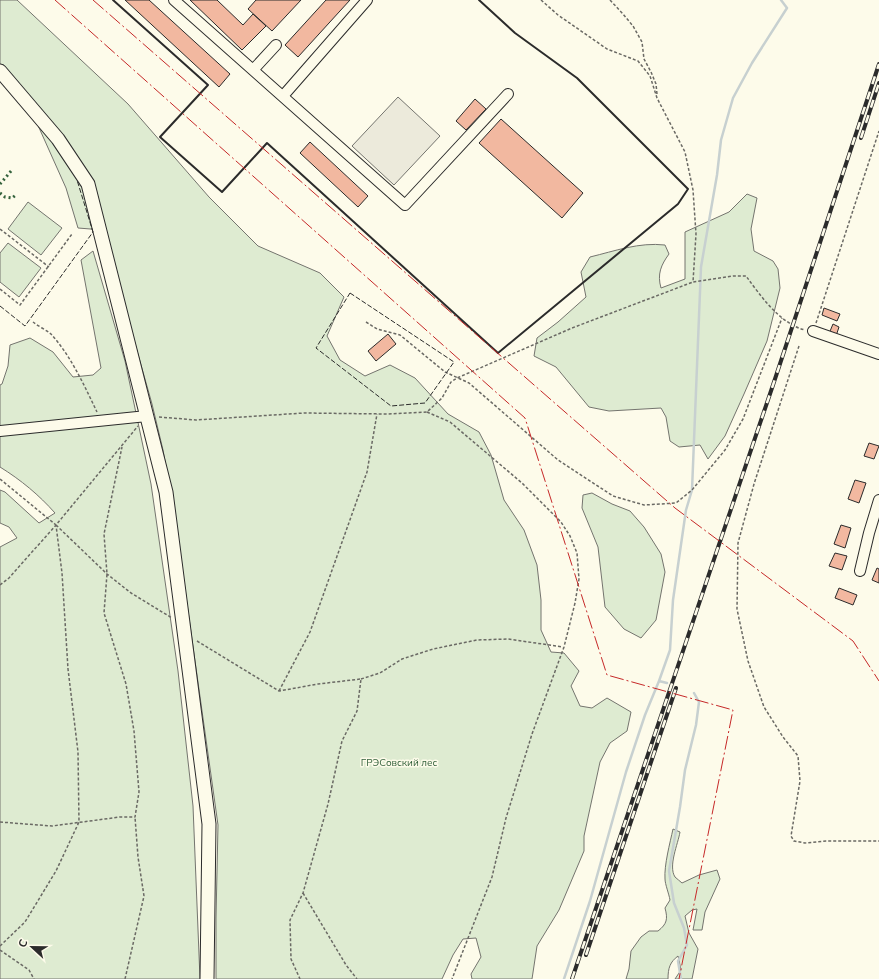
<svg xmlns="http://www.w3.org/2000/svg" width="879" height="979" viewBox="0 0 879 979" font-family="'Nunito Sans',sans-serif">
	<style>
		.green { fill: #deebd1; stroke: #74746e }
		.parking { fill: #eceadb; stroke: #74746e }
		.lines { fill: none; stroke-linecap: round; stroke-linejoin: round }
		.stream { stroke: #c7d0d0; stroke-width: 2.5 }
		.building { fill: #f2b8a0; stroke: #2b2b2b }
		.minor-casing { stroke: #2b2b2b; stroke-width: 12 }
		.major-casing { stroke: #2b2b2b; stroke-width: 15 }
		.path { stroke: #6a6964; stroke-width: 1.5; stroke-dasharray: 3 2; stroke-linecap: butt }
		.minor { stroke: #fdfbea; stroke-width: 10 }
		.major { stroke: #fdfbea; stroke-width: 13 }
		.rail-casing { stroke: #2b2b2b; stroke-width: 4 }
		.rail { stroke: #fdfbea; stroke-width: 2.5; stroke-dasharray: 8; stroke-linecap: butt }
		.hedge { stroke: #34623c; stroke-width: 3; stroke-dasharray: 2 3; stroke-linecap: butt }
		.fence { stroke: #2b2b2b; stroke-width: 1; stroke-dasharray: 5 2; stroke-linecap: butt }
		.wall { stroke: #2b2b2b; stroke-width: 2 }
		.power { stroke: #c62828; stroke-width: 1; stroke-dasharray: 14 3 2 3; stroke-linecap: butt }
		.labels { text-anchor: middle; stroke-width: 3; stroke-linejoin: round; paint-order: stroke }
		.park-label { font-size: 10px; fill: #34623c; stroke: #fdfbea }
	</style>
	<rect width="100%" height="100%" fill="#fdfbea"/>
	<path class="green" d="M0,0h17l111,104 81,93 49,49 62,27 24,24 -17,39 13,24 25,16 25,-11 25,13 33,36 31,18 12,23 13,45 20,30 13,35 4,35v30l10,22 13,1 15,18 -8,15 9,20 12,2 15,-10 24,14 -4,19 -17,12 -10,19 -16,74v15l-25,59 -22,36 -5,33h-60l-1,-5 10,-17 -5,-19 -13,1 -10,16 -11,24h-226v-61l2,-93 -44,-314 -11,-61 -11,-46 -49,-174 -25,-2 -12,-40 -34,-76 -32,-37z
		M747,194l10,4 -6,31 3,22 19,10 5,8 2,19 -13,53 -23,53 -19,42 -17,23 -8,-14 -21,2 -9,-6 -4,-24 -5,-9 -52,3 -20,-4 -33,-40 -22,-11 3,-18 21,-16 28,-25 -5,-25 9,-15c25,-6 49,-15 75,-12l4,9c-8,11 -12,20 -8,34l24,-9v-47l44,-20z
		M28,202l34,26 -21,27 -33,-26z
		M8,243l33,25 -22,29 -19,-15v-29z
		M93,251l32,110 26,123 27,187 15,135 7,173h-200v-432l17,-9 -8,-11 -9,-4v-33l5,2 34,31 16,-10c-16,-18 -34,-33 -55,-46v-82l2,-1 6,-18 2,-21 20,-7 23,14 20,25 20,-2 8,-7 -20,-108z
		M592,493l20,11 18,7 14,16 17,27 4,18 -9,48 -15,18 -17,-9 -19,-22 -7,-60 -16,-39 1,-13z
		M673,829l7,3c-2,12 -12,34 -5,45 2,2 5,4 7,6l17,-8 18,-5 3,9 -15,33 -3,18h-9l4,-21 -5,1 -7,6 4,17 9,16 -6,30h-17l6,-9 -3,-14c-8,6 -10,12 -10,23h-42l3,-10 2,-18 10,-14 8,-6h9c9,-7 10,-12 7,-23l5,-8c-1,-6 -5,-16 -5,-21 -1,-14 5,-36 8,-50z"/>
	<path class="parking" d="M398,97l42,39 -46,49 -42,-39z"/>
	<g class="lines">
		<path class="stream" d="M667,683l-8,-2 11,-31 3,-50 13,-90 6,-20 9,-223 16,-92 4,-35 12,-42 19,-35 35,-55 -6,-8
			M564,979l26,-78 36,-129 19,-57 14,-34
			M681,979l-3,-18 9,-16 -3,-17 -10,-25 -5,-32 11,-64 5,-37 11,-45 3,-23 -5,-9"/>
	</g>
	<path class="building" d="M125,0h24l81,74 -11,13z
		M190,0h27l26,25 10,-11 13,12 -24,24z
		M256,0h45l-29,31 -24,-22z
		M326,0h24l-52,57 -13,-12z
		M475,99l11,10 -20,21 -10,-9z
		M501,119l82,74 -21,25 -83,-75z
		M310,142l58,54 -10,11 -58,-54z
		M824,308l16,6 -3,7 -15,-6z
		M833,324l6,3 -4,12 -7,-3z
		M388,334l8,10 -20,17 -8,-10z
		M869,443l10,3 -5,13 -10,-3z
		M855,480l11,3 -7,20 -11,-4z
		M841,525l10,3 -6,20 -11,-4z
		M835,553l12,3 -5,14 -13,-4z
		M877,568l2,1v14l-7,-3z
		M839,588l18,7 -4,10 -18,-7z"/>
	<g class="lines">
		<g class="minor-casing">
			<path id="minor" d="M174,0l231,205 103,-111
				M253,70l23,-25
				M283,96l84,-96
				M813,331l66,23
				M0,431l147,-15
				M860,571l9,-38 10,-33"/>
		</g>
		<g class="major-casing">
			<path id="major" d="M0,71l58,68 30,45 78,308 43,332 -2,155"/>
		</g>
		<path class="path" d="M541,0l17,15 49,34 31,12 12,15 7,22 28,54 8,38 3,44 -3,48 40,-6h13c14,19 34,48 59,54
			M610,0l13,14 10,12 9,16 2,17 7,13 5,12 1,10
			M0,229l49,38
			M0,289l20,16 52,-71
			M33,322c5,4 13,8 18,12 20,22 33,51 46,78
			M366,322l11,7 23,6 45,37 24,11 89,77 55,36 31,9 32,-2 16,-13 33,-40 18,-31 39,-101
			M816,323l63,-192
			M799,346l-45,138 -16,59 -1,66 11,52 16,46 19,30 15,19 2,25 -9,55 3,5 11,2 21,-2h53
			M427,412l23,10 72,61 39,39 9,14 7,17 2,26 -4,24 -11,44 -32,87 -26,84 -14,59 -40,102
			M159,417l37,3 108,-7 84,1 39,-2 15,-14 9,-16 6,-4 115,-50 121,-46
			M0,479l56,46 82,-99
			M56,525l51,49 24,19 41,25
			M0,585l9,-7 47,-53
			M197,641l82,50 39,-7 43,-5 -4,32 -15,30 -14,63 -25,89 -13,27 1,39 9,20
			M361,679l19,-6 22,-14 31,-10 44,-9 31,-1 55,8
			M279,691l31,-59 31,-87 26,-73 10,-58
			M0,822l52,4 68,-9h15l4,-25 -5,-61 -8,-47 -22,-71 3,-39 -3,-40 18,-87
			M303,893l43,72 11,14
			M0,946l25,-24 31,-51 23,-49 -1,-70 -10,-83 -6,-96 -6,-48
			M0,950l29,20 5,9
			M125,979l19,-83 -6,-39 -3,-40"/>
		<use href="#minor" class="minor"/>
		<use href="#major" class="major"/>
		<g class="rail-casing">
			<path id="rail" d="M861,138l18,-55
				M586,955l90,-267
				M572,979l201,-594 106,-321"/>
		</g>
		<use href="#rail" class="rail"/>
		<path class="hedge" d="M0,184l12,-14
			M0,193l5,4 7,1 5,-4"/>
		<path class="fence" d="M350,293l104,69 -29,41 -34,3 -75,-58z
			M0,306l25,20 68,-94 -16,-52"/>
		<path class="wall" d="M113,0l95,85 -48,52 62,55 45,-49 231,210 180,-149 10,-15 -111,-111 -62,-45 -36,-33"/>
		<path class="power" d="M55,0l470,418 82,257 126,35 -54,269
			M93,0l582,508 178,133 26,40"/>
	</g>
	<g class="labels">
		<g class="park-label">
			<text x="399" y="766">ГРЭСовский лес</text>
		</g>
	</g>
	<g transform="translate(32 947) rotate(292)" stroke="#fdfbea" stroke-width="3" paint-order="stroke">
	<path d="M0-3L7 15L0 10L-7 15Z" fill="#2b2b2b"/>
	<text y="-6" font-size="11" font-weight="bold" text-anchor="middle" fill="#2b2b2b">С</text>
	</g>
</svg>
